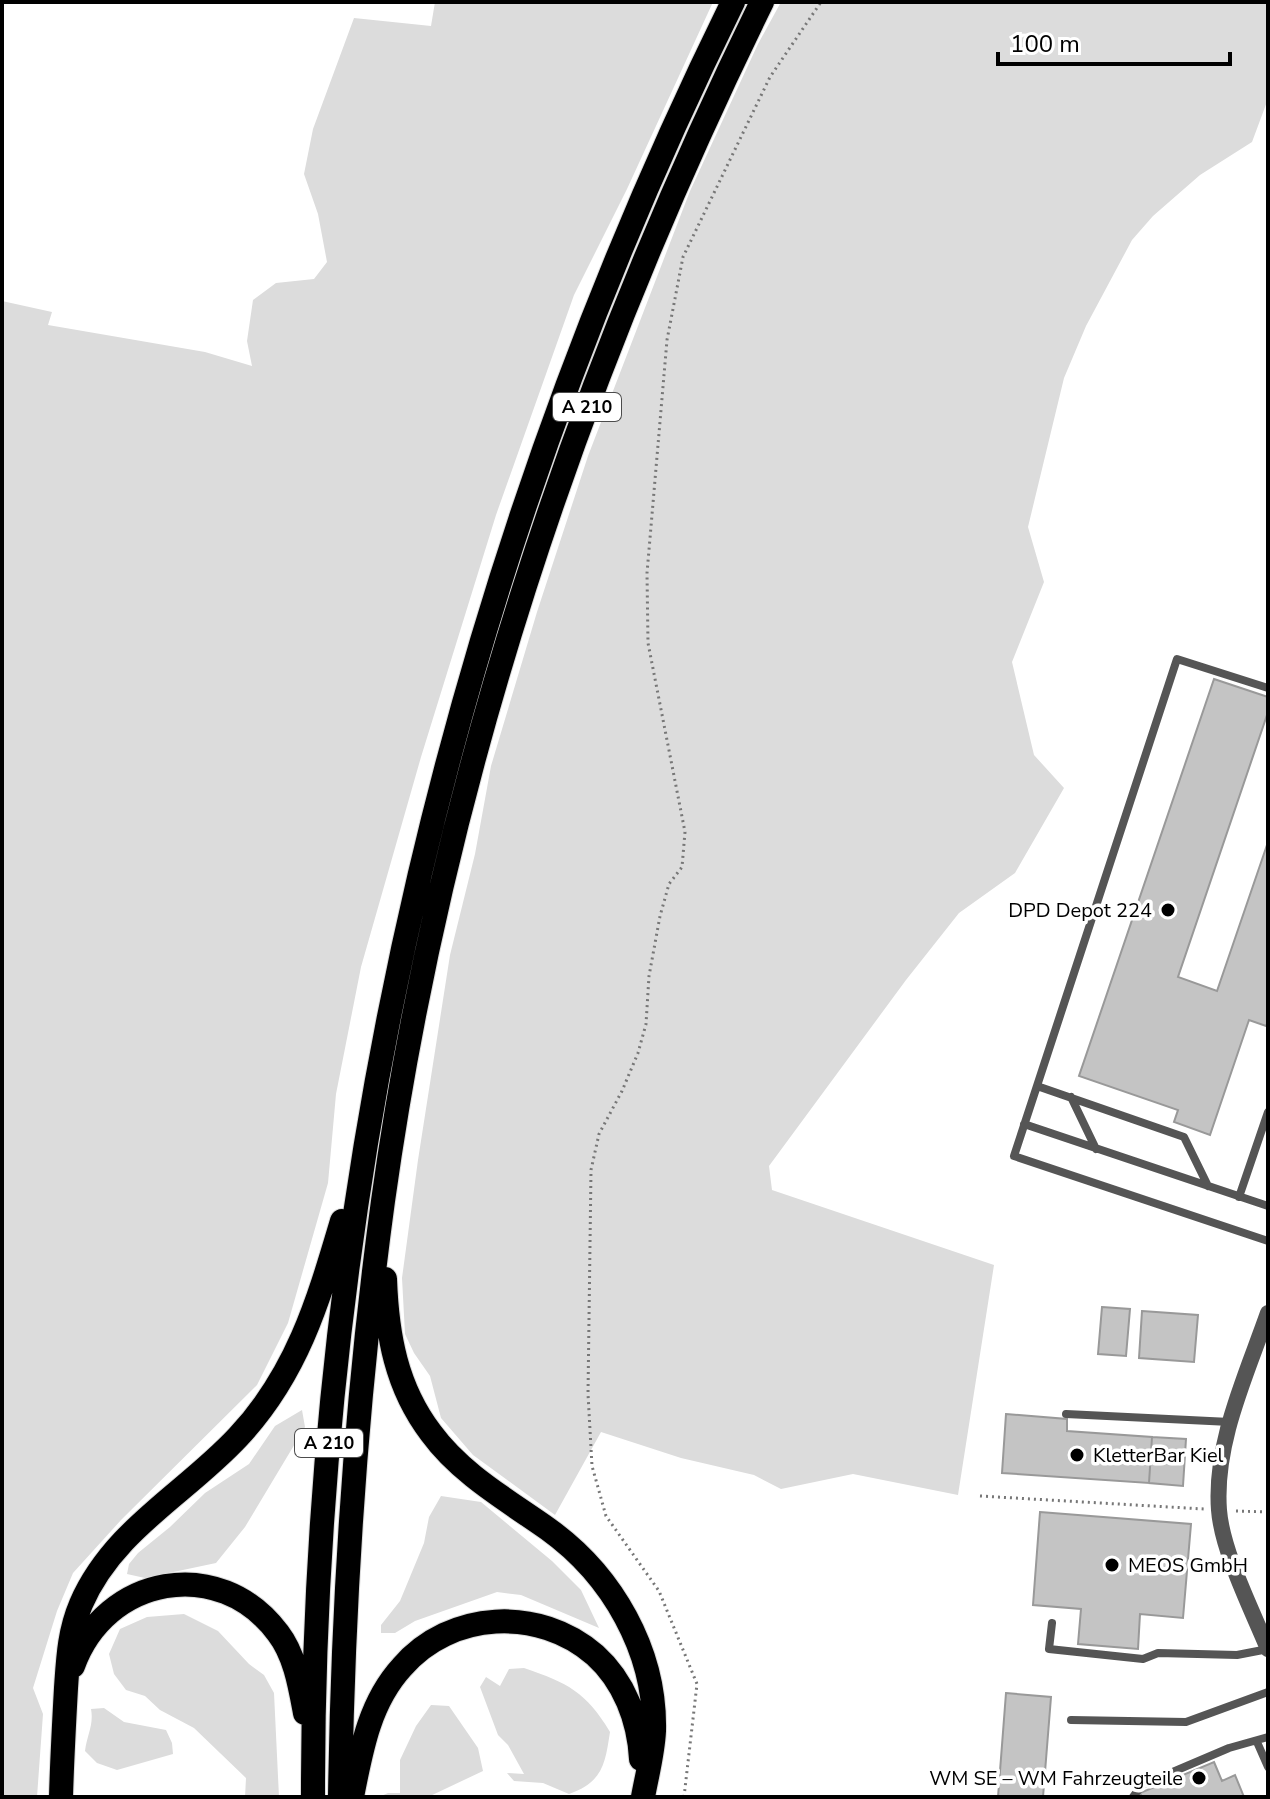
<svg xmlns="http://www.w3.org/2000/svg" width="1270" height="1799" viewBox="0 0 1270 1799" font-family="'Nunito Sans',sans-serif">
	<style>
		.green { fill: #dcdcdc }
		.building { fill: #c4c4c4; stroke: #999; stroke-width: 2 }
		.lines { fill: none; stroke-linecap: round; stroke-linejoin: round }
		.motorway-casing { stroke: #dbdbdb; stroke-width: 26 }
		.path { stroke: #777; stroke-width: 3; stroke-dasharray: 2 4; stroke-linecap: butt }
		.service { stroke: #555; stroke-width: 8 }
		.minor { stroke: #555; stroke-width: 16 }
		.motorway { stroke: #000; stroke-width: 24 }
		.poi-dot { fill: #000; stroke: #fff; stroke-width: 3 }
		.labels { text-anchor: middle; stroke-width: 7; stroke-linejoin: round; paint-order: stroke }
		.shield { fill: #fff; stroke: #4c4c4c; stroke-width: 2 }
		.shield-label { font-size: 18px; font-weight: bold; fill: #000 }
		.poi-label { font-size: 20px; fill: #000; stroke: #fff; text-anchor: end }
	</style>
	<rect width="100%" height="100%" fill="#fff"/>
	<path class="green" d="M435,2h278l-86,187 -53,106 -78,220 -75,242 -60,210 -25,127 -8,89 -40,140 -31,62 -136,135 -48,53 -16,38 -24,77 10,26 -6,83h-35v-1496l50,11 -4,13 157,27 47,14 -5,-25 6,-41 23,-17 38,-4 13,-17 -9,-48 -14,-40 9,-45 41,-111 77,8z
		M781,2h487v97l-16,43 -52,33 -47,41 -21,24 -46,86 -22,52 -36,149 16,55 -32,80 22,93 30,33 -49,85 -56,40 -53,67 -137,186 3,24 222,75 -36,230 -105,-21 -72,15 -27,-14 -73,-17 -80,-26 -46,83 -82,-60 -32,-37 -11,-42 -16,-23 -9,-19 -3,-56 16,-118 32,-205 25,-101 16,-88 46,-154 51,-156 102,-265 68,-147z
		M302,1410l3,17 -60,100 -29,36 -71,15 -18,-4 2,-10 9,-11 32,-26 35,-34 44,-29 26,-38z
		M441,1496l40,6 71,59 29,29 18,38 -78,-33 -24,-3 -82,29 -20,12h-14v-8l19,-24 24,-58 5,-26z
		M184,1614l34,17 31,33 15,11 10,18 5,104h-34l1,-19 -52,-50 -34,-18 -15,-14 -19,-6 -12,-16 -5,-20 11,-25 27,-12z
		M524,1668c44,15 62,24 86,64 -5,32 -7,50 -41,62l-26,-11 -29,-2 -7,-8 17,1 -16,-29 -10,-10 -18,-48 6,-10 14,9 9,-17z
		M431,1705l18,1 29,42 5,23 -55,26h-49l9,-4h12v-33l16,-34z
		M104,1708l20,14 42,8 6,13 1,11 -56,16 -20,-7 -12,-12c2,-16 9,-26 6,-42z"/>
	<path class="building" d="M1214,679l54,18v15l-90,265 39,14 51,-149v179l-2,5 -17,-6 -39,115 -36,-13 4,-12 -99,-34z
		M1102,1307l28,2 -4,47 -28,-2z
		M1142,1311l56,4 -4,47 -55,-4z
		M1006,1414l61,5v12l85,6 -3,46 -147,-10z
		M1152,1437l34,2 -3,47 -34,-3z
		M1040,1512l151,12 -8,94 -43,-4 -2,35 -60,-5 3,-35 -48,-4z
		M1006,1693l45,4 -8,100h-45z
		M1214,1762l8,19 13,-6 9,22h-102l-2,-4z"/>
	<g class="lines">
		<g class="motorway-casing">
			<path id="motorway" d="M385,1279c2,56 11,108 46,154 30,41 76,67 117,96 64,46 108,122 106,202 -1,22 -7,44 -11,66
				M73,1666c32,-90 146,-112 205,-33 17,22 22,53 27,80
				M61,1797c1,-37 3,-73 5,-109 2,-29 3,-56 15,-84 32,-74 104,-110 157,-167 59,-63 80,-135 104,-216
				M313,1797c-1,-621 145,-1238 420,-1795
				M340,1797c3,-200 16,-398 43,-596 58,-417 194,-823 379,-1199
				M352,1797c9,-46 17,-94 50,-130 48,-56 137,-61 193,-12 29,26 44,65 46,104"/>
		</g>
		<path class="path" d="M980,1496l224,13
			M1236,1511l32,1
			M684,1797l13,-113 -38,-93 -53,-75 -14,-50 -4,-72 3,-224 8,-36 23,-43 16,-38 8,-29 3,-48 11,-60 9,-32 13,-17 3,-35 -37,-189 -1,-70 20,-233 16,-83 87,-180 51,-75"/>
		<path class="service" d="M1268,688l-91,-29 -163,497 254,85
			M1037,1086l147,51 24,49
			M1071,1097l25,52
			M1024,1124l244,82
			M1239,1197l29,-85
			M1066,1414l164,8
			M1052,1623l-3,26 94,10 15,-6 79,2 31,-6
			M1071,1720l115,2 82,-30
			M1257,1742l11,25
			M1133,1797l9,-12 87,-37 39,-11"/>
		<path class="minor" d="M1268,1313c-22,63 -54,130 -49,197 3,41 33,100 49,139"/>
		<use href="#motorway" class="motorway"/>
	</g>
	<g class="poi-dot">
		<circle cx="1168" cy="910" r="8"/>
		<circle cx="1077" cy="1455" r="8"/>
		<circle cx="1112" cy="1565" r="8"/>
		<circle cx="1199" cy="1778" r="8"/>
	</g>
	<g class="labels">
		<g class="shield">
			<rect x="553" y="393" width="68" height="28" rx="6"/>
			<rect x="295" y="1429" width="68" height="28" rx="6"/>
		</g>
		<g class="shield-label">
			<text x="587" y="413">A 210</text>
			<text x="329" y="1449">A 210</text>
		</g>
		<g class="poi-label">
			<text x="1152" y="917">DPD Depot 224</text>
			<text x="1093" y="1462" text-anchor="start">KletterBar Kiel</text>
			<text x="1128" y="1572" text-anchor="start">MEOS GmbH</text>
			<text x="1183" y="1785">WM SE – WM Fahrzeugteile</text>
		</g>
	</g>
	<rect width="1270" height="1799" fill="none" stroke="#000000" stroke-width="8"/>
	<path d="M998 52v12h232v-12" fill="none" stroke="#000000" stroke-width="4"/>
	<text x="1010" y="52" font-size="24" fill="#000000" stroke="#ffffff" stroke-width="6" paint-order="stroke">100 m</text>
</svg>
